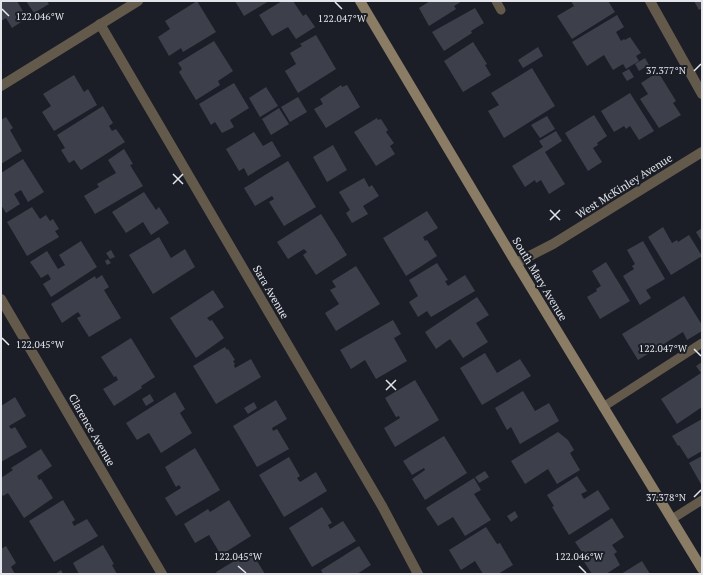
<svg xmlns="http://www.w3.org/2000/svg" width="703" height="575" viewBox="0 0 703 575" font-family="'PT Serif',serif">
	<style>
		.building { fill: #3d404a }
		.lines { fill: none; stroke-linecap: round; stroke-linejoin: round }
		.service { stroke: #635a4c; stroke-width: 9 }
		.minor { stroke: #635a4c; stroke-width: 10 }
		.tertiary { stroke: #635a4c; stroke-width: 10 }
		.secondary { stroke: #8a7c65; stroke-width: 10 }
		.ticks { fill: none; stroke: #e3e5eb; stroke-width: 1.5 }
		.labels { text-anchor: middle; stroke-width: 4; stroke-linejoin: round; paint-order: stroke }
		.street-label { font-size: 11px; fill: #e3e5eb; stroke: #1b1e26 }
		.ticks-label { font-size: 10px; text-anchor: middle; fill: #e3e5eb; stroke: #1b1e26; stroke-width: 4; stroke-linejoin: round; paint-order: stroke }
	</style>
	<rect width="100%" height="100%" fill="#1b1e26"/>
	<path class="building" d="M1,1h16l10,17 -15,10 -6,-10 -5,3z
		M26,1h21l2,3 -15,9z
		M197,1l19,31 -33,20 -2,-4 -12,8 -11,-19 12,-8 -5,-8z
		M235,1h34l-25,15z
		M282,1h11l10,15 3,-2 9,13 -19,12 -8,-12 -16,9 -13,-21z
		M430,1h32l-8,5 2,3 -27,17 -10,-18z
		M571,1h37l7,11 -43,27 -15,-23 17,-10z
		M694,1h8v7l-3,2z
		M475,8l9,15 -13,8 1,2 -28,18 -12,-19z
		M617,15l7,12 -8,5 5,9 3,-2 1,1 5,-3 11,16 -5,3 3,5 -13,8 -3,-5 -10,6 -9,-15 -17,11 -15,-24z
		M316,35l20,34 -38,24 -13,-22 11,-7 -6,-11 12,-7 -2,-2z
		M214,41l19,30 -15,10 2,4 -24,15 -17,-28 3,-3 -4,-6z
		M473,42l14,22 -2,1 6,10 -28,17 -19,-31z
		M538,47l5,9 -20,12 -5,-8z
		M645,58l4,7 -10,6 -4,-7z
		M532,68l23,38 -51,32 -16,-27 11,-6 -8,-12z
		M629,69l5,8 -7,4 -5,-8z
		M658,72l18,29 -3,2 8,12 -22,13 -19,-29 8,-5 -7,-11z
		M74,75l10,17 4,-3 9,16 -43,26 -12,-19 9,-6 -8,-12z
		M234,83l15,25 -19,12 4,7 -12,6 -7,-11 -4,3 -12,-21z
		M341,85l1,2 5,-2 13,22 -34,21 -12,-19 9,-5 -3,-5z
		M266,87l12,19 -18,11 -11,-19z
		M630,93l24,38 -15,9 -9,-14 -4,3 -2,-3 -10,6 -13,-21z
		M298,97l9,15 -17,10 -9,-15z
		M103,106l10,17 -4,3 3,5 4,-2 9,13 -44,28 -7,-10 -5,3 -8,-13 4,-2 -8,-13z
		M279,108l10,16 -18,11 -9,-16z
		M594,115l13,21 -10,7 1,2 -5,3 9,14 -14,9 -23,-38z
		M547,116l8,13 -15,9 -9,-13z
		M6,117l7,11 -3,2 12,21 -21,13v-44z
		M377,118l1,2 3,-1 7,11 -2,2 8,11 -4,3 5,8 -19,12 -22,-34z
		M556,131l6,10 -17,11 20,32 -16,10 -8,-14 -5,3 -1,-3 -10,7 -13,-21 31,-19 -4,-6z
		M254,132l9,14 9,-5 9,15 -33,20 -4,-8 -5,3 -13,-22z
		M333,145l14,25 -20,12 -14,-25z
		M124,149l9,15 -3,1 13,21 -48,28 -11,-18 15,-9 -2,-3 19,-11 -8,-13z
		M23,159l21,33 -16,10 -7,-12 -7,4 6,10 -14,9 -5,-8v-32z
		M288,161l28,46 -32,19 -15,-24 5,-3 -2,-3 -17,10 -11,-18z
		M364,178l5,9 3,-2 7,11 -16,10 5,8 -16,9 -6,-10 4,-3 -11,-18z
		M144,192l12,18 3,-3 10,16 -18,12 -8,-13 -17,11 -14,-21z
		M32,207l8,12 6,-4 4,6 3,-2 6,10 -4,2 4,6 -32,19 -20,-34z
		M427,211l11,17 -15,9 2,4 2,-1 10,16 -31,20 -23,-38z
		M321,214l26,41 -31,20 -13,-20 4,-3 -3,-3 -16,10 -11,-17z
		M663,227l9,16 5,-3 1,2 11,-7 13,21 -31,19 -23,-38z
		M702,228v14l-6,-10z
		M159,237l12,21 14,-9 10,18 -42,27 -24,-39z
		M81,241l16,26 -46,30 -8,-13 8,-5 -3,-5 -7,4 -11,-16 17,-11 11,18 7,-4 -6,-10z
		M643,241l22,38 -19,11 5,8 -11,7 -17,-29 11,-7 -2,-3 3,-2 -8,-14z
		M111,250l4,7 -5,2 -4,-6z
		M108,259l3,4 -4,2 -2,-4z
		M606,262l24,39 -30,18 -13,-22 10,-6 -1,-2 5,-3 -9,-15z
		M437,263l11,17 -3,1 3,5 17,-11 10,16 -44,26 -4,-6 -9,6 -9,-15 9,-6 -9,-16z
		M356,266l24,38 -44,27 -11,-18 14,-9 -9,-14 6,-3 -4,-6z
		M102,275l7,12 -5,3 17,28 -32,19 -12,-19 4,-2 -3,-4 -16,11 -11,-19 44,-28 1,3z
		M213,290l11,17 -17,11 3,3 2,-1 12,18 -28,20 -26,-40z
		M684,296l18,29v6l-15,9 -4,-8 -45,28 -16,-26z
		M477,297l12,18 -13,8 12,19 -25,16 -13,-19 -14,10 -11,-17z
		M393,320l8,14 -7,4 13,23 -31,18 -11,-19 -14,9 -11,-19z
		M131,338l24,39 -14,9 1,2 -28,18 -11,-17 15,-9 -2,-4 -2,1 -13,-20z
		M225,347l2,3 1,-1 7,11 -2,1 2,3 -1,1 1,3 16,-9 10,18 -45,27 -23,-38z
		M485,353l12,20 23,-14 11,17 -49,29 -22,-37z
		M702,362v45l-25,17 -16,-25 40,-26 -5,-7z
		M415,380l24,40 -44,27 -11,-19 16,-10 -1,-2 -3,1 -11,-19z
		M523,391l12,20 14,-8 10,18 -39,23 -9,-17 -4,3 -12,-22z
		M175,392l10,17 -5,4 12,20 -31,20 -12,-20 -12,7 -11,-17z
		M150,394l4,7 -8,5 -4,-7z
		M15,397l11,19 -17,10 2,3 4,-2 12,20 -26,15v-56z
		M276,400l11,19 -15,9 1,3 4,-2 12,20 -32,18 -24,-41z
		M254,402l3,6 -9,6 -4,-6z
		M702,419v32l-14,8 -9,-14 -1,1 -6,-10z
		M558,432l10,8 6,10 -4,3 10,17 -23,14 -9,-15 -23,15 -14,-23z
		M444,436l23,37 -42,27 -13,-21 13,-9 -1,-2 -12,7 -9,-14z
		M195,448l25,42 -44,26 -11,-18 16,-10 -2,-3 -3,2 -11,-20z
		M41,449l11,17 -15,10 2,4 2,-1 12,19 -29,20 -16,-25 -5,3 -2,-3v-15l12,-8 -2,-2z
		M702,456v30l-13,-23z
		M289,457l11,19 -3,2 3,4 16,-10 11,19 -43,26 -25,-42z
		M485,471l4,6 -10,6 -4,-6z
		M577,476l10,15 -6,3 3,5 14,-9 12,19 -41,26 -17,-28 2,-1 -7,-11z
		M474,478l7,12 -7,4 17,26 -26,16 -12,-19 -15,9 -12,-18z
		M63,500l12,20 -3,2 2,4 13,-7 11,17 -44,26 -25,-41z
		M229,500l22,36 -30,19 -12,-20 -14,8 -11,-19 24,-15 2,3z
		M322,507l10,16 -4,2 2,4 13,-8 13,20 -44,26 -23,-39z
		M515,511l3,6 -7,5 -4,-6z
		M612,518l12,19 -12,8 5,7 -3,2 6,11 -14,9h-14l-9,-14 3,-2 -11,-16z
		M486,527l11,17 3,-1 13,22 -15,9h-15l-8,-13 -14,9 -12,-20z
		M103,545l11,19 -2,1 5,9h-38l-6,-11z
		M6,546l10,17 -5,4 4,7h-14v-25z
		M359,546l12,19 -14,9h-34l-2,-4z
		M251,551l14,23h-47l-2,-2z
		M642,561l8,13h-29z
		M61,570l2,4h-8z"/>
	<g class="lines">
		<path class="service" d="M496,1l5,9
			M603,407l99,-64
			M672,519l30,-19"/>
		<path class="minor" d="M650,1l52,93
			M100,24l282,482 36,68
			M516,263l37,-19 149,-92
			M1,299l161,275"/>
		<path class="tertiary" d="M1,86l137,-85"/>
		<path class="secondary" d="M360,1l156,262 186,306"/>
	</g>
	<path class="ticks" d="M335,2l7,7M2,9l7,7M694,71l7,-7M173,174l10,10M173,184l10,-10M550,210l10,10M550,220l10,-10M2,338l7,7M694,349l7,7M386,380l10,10M386,390l10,-10M694,497l7,-7M238,566l8,7M579,566l7,7"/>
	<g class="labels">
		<g class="street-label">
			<text transform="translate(624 186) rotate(-32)" y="4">West McKinley Avenue</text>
			<text transform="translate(540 279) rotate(59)" y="4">South Mary Avenue</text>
			<text transform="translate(271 292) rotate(60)" y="4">Sara Avenue</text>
			<text transform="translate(92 430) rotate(60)" y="4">Clarence Avenue</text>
		</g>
	</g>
	<g class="ticks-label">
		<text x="40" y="20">122.046°W</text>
		<text x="342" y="22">122.047°W</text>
		<text x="666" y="74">37.377°N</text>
		<text x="40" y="348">122.045°W</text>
		<text x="663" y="352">122.047°W</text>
		<text x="666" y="501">37.378°N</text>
		<text x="238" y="560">122.045°W</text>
		<text x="579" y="560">122.046°W</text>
	</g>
	<rect width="703" height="575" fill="none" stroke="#e3e5eb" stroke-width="4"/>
</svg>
